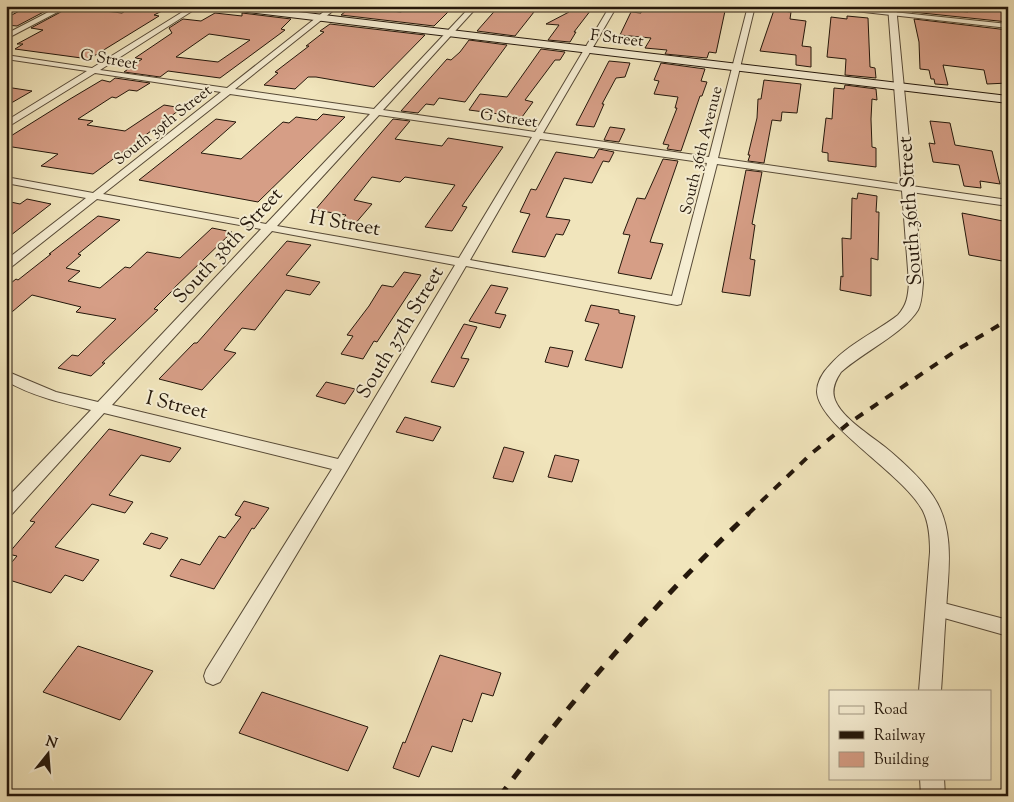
<svg xmlns="http://www.w3.org/2000/svg" width="1014" height="802" viewBox="0 0 1014 802" font-family="'Sorts Mill Goudy',serif">
	<style>
		.building { fill: #d69e86; stroke: #24170b; fill-rule: evenodd }
		.lines { fill: none; stroke-linecap: round; stroke-linejoin: round }
		.minor-casing { stroke: #574a37; stroke-width: 2 }
		.tertiary-casing { stroke: #574a37; stroke-width: 2 }
		.secondary-casing { stroke: #24170b; stroke-width: 2 }
		.minor { fill: #f6eed3; fill-rule: evenodd }
		.tertiary { fill: #f6eed3; fill-rule: evenodd }
		.secondary { fill: #f6eed3; fill-rule: evenodd }
		.rail-far1 { stroke: #24170b; stroke-width: 4; stroke-dasharray: 9 9; stroke-linecap: butt }
		.rail { stroke: #24170b; stroke-width: 5; stroke-dasharray: 11 11; stroke-linecap: butt }
		.labels { text-anchor: middle; stroke-width: 4; stroke-linejoin: round; paint-order: stroke }
		.far-street-label { font-size: 16px; fill: #24170b; stroke: #f6eed3 }
		.street-label { font-size: 20px; fill: #24170b; stroke: #f6eed3 }
	</style>
	<rect width="100%" height="100%" fill="#f1e5bc"/>
	<filter id="stains"><feTurbulence type="fractalNoise" baseFrequency=".004" numOctaves="4"/><feColorMatrix values="0 0 0 0 .2 0 0 0 0 .09 0 0 0 0 .02 0 0 0 .5 -.17"/></filter>
	<radialGradient id="worn" r=".72"><stop offset=".6" stop-color="#630" stop-opacity="0"/><stop offset="1" stop-color="#630" stop-opacity=".3"/></radialGradient>
	<path class="building" d="M29,6h26l-38,20 -11,-1v-7z
		M409,6h45l-20,20 -93,-11 10,-8 50,5z
		M499,6h35l-5,5 5,1 -19,24 -38,-5z
		M574,6h20l-20,26h2l-6,10 -22,-2 11,-15 -13,-1 23,-12z
		M642,6h60l-1,2 24,3 -9,42 -7,-1 -2,6 -42,-4 2,-4 -22,-2 6,-10 -31,-3 11,-23 10,1z
		M911,6h27v3l30,3v-3l24,2 -1,-5 17,1v15l-96,-10z
		M70,7l52,6 10,-6 30,4 -8,4 5,1 -70,43 -74,-10 8,-5h-6l26,-14 -12,-2z
		M774,10l17,2 -1,7 16,2 -4,25 9,1v20l-15,-2v-10l-36,-4z
		M215,13l27,3v-3l49,6 -10,10 4,1 -4,3 -61,45 -52,-7 -8,6 -36,-5 18,-13 -7,-1 37,-25 -3,-5 14,-9 18,2zM209,34l41,6 -32,22 -42,-5z
		M847,16l21,2 2,49 5,1 1,10 -31,-3 1,-16 -19,-2 4,-40 16,2z
		M914,19l94,11v53l-21,1 -3,-14 -41,-5 5,20 -13,-1 -1,-5h-3l-2,-9 -9,-1 -1,-27z
		M330,24l95,11 -51,52 -58,-10h-8l-13,12 -31,-4 14,-12 -3,-1 34,-26h-3l18,-14 -4,-1z
		M469,40l38,5 -42,57 -26,-4 -5,7 -8,-1 -8,9 -17,-2 46,-52 4,1 9,-8z
		M541,49l24,3 -5,8h-5l-30,40 8,2 -11,15 -53,-7 11,-16 27,3z
		M609,61l21,2 -5,14 -9,1 -14,26h2l-10,23 -18,-2z
		M661,63l44,6 -4,12 6,1 -5,14h-2l-19,55 -14,-2 2,-4 -6,-1 14,-36h-2l3,-11 -24,-3 5,-13 -5,-1z
		M115,78l35,5 -13,8 -8,-1 -13,8 -4,-1 -34,22 15,2 -6,4 38,6 39,-26 18,3 -89,66 -52,-8 17,-12 -52,-8v-7l64,-40 32,-19 8,2z
		M764,80l37,4 -4,29 -15,-1 -1,9 -9,-1 -8,43 -16,-2 2,-6h-2l9,-37 1,-19h3z
		M845,85l31,4 1,11 -5,-1 -1,20 1,28 4,1v19l-48,-6v-8l-6,-1 4,-34 6,1 2,-31 10,1z
		M6,87l26,4 -26,15z
		M323,114l22,3 -87,85 -119,-22 77,-61 20,3 -35,31 40,6 42,-37 6,1 7,-6 21,3z
		M393,119l17,2 -15,18 47,7 6,-8 55,9 -41,59 5,1 -15,24 -27,-4 30,-42 -50,-8 -5,5 -28,-5 -18,23 18,4 -18,21 -14,-3 6,-7 -31,-5z
		M930,121l20,2 5,22 37,6 8,33 -20,-3 1,7 -17,-2 -5,-21 -26,-3 -4,-19 6,1z
		M610,127l15,2 -6,13 -15,-2z
		M599,149l15,3 -5,10 -6,-1 -11,22 -28,-5 -18,39 24,3 -7,15 -7,-1 -11,23 -33,-5 18,-38 -10,-2 11,-23 5,1 20,-38 38,6z
		M663,159l15,2 -28,81 13,2 -12,35 -33,-6 12,-38 -7,-1 14,-36 8,1z
		M746,170l16,2 -10,52 3,1 -5,34 5,1 -5,36 -28,-4z
		M858,193l19,3 -1,16h3l-1,48 -7,-2v38l-31,-6 1,-14 2,1 -1,-39 9,1 1,-41 5,1z
		M27,199l24,5 -45,35v-38l14,3z
		M962,213l46,9v40l-39,-7z
		M98,216l22,4 -42,34 3,1 -15,13 14,3 -12,10 32,7 25,-21 5,1 17,-16 33,6 32,-30 20,4 -59,57h1l-20,20 4,1 -56,53h3l-14,13 -33,-8 14,-13 6,1 38,-37 -40,-7 5,-5 -49,-12 -26,22v-30l10,-8 2,1 33,-26h-2z
		M287,241l24,4 -25,30 34,7 -10,13 -24,-5 -31,40 -13,-2 -18,22 12,3 -34,37 -43,-11 35,-36h3z
		M404,272l17,3 -44,67 -3,-1 -11,18 -22,-5 12,-18 -6,-1 22,-29 13,-21 11,2z
		M491,285l17,3 -13,25 11,2 -6,13 -31,-7z
		M591,305l28,5v3l16,3 -13,52 -37,-8 14,-36 -14,-3z
		M464,324l13,3 -16,31 8,1 -15,28 -23,-5z
		M550,347l23,4 -5,16 -23,-5z
		M326,382l29,7 -10,15 -29,-8z
		M405,417l36,10 -8,14 -37,-9z
		M109,429l72,19 -11,14 -29,-7 -32,40 24,7 -8,11 -33,-9 -37,43 44,13 -16,21 -18,-6 -14,18 -45,-14v-10l11,-13 -9,-2 27,-32 -5,-1z
		M504,447l20,5 -11,30 -20,-4z
		M555,455l24,5 -7,22 -24,-5z
		M244,501l25,7 -15,21 -2,-1 -38,61 -44,-13 11,-17 19,6 19,-29 6,2 16,-21 -6,-2z
		M151,533l17,5 -8,11 -17,-5z
		M78,646l75,25 -33,49 -77,-28z
		M440,655l61,18 -8,23 -11,-3 -10,29 -9,-3 -11,33 -20,-6 -13,31 -26,-9 10,-26 2,1z
		M262,692l106,35 -20,44 -109,-38z"/>
	<g class="lines">
		<g class="minor-casing">
			<path id="minor" d="M60,6h9l-63,33v-5z
				M192,6h8l-100,64 127,18 104,-82h8l-104,83 139,20 97,-103h7l-95,104 152,22 75,-126h7l-74,127 166,24 39,-151h7l-37,152 290,42v6l-291,-42 -36,140 -4,1 -211,-39 -119,204 -127,212 -7,3 -7,-3 -2,-6 2,-6 126,-201 -228,-56 -92,101 -6,2v-17l85,-89c-29,-7 -59,-14 -85,-29v-10l50,21 42,10 163,-173 -164,-30 -87,69 -4,1v-9l80,-62 -80,-15v-6l87,16 128,-101 -126,-19 -89,55v-7l81,-50 -81,-12v-4l86,13zM230,94l140,20 -104,110 -163,-30zM379,115l153,22 -73,121 -182,-32zM540,139l167,24 -35,133 -202,-36zM272,231l183,34 -117,194 -226,-54z
				M810,6h26l172,18v4z
				M936,601l72,19v16l-78,-22 -3,-5 3,-5z"/>
		</g>
		<g class="tertiary-casing">
			<path id="tertiary" d="M888,6h8l27,277c-1,9 -1,19 -5,27 -14,23 -56,43 -77,62 -6,9 -10,18 -6,28 7,18 35,35 50,47 17,14 35,30 48,49 23,34 15,76 13,115 -2,26 -3,53 -5,80h-22l11,-139c0,-14 -1,-29 -7,-41 -19,-37 -104,-85 -106,-119 0,-10 6,-20 13,-27 18,-21 46,-33 68,-50 9,-10 10,-19 11,-32z
				M920,778h24l1,18h-24z"/>
		</g>
		<g class="secondary-casing">
			<path id="secondary" d="M217,6h31l760,90v7l-786,-94z"/>
		</g>
		<use href="#minor" class="minor"/>
		<use href="#tertiary" class="tertiary"/>
		<use href="#secondary" class="secondary"/>
		<path class="rail-far1" d="M748,514l64,-61 37,-30 111,-75 48,-28"/>
		<path class="rail" d="M500,796c75,-101 158,-196 249,-283"/>
	</g>
	<g class="labels">
		<g class="far-street-label">
			<text transform="translate(617 37) rotate(7)" y="6">F Street</text>
			<text transform="translate(109 58) rotate(10)" y="6">G Street</text>
			<text transform="translate(509 117) rotate(8)" y="6">G Street</text>
			<text transform="translate(162 124) rotate(-38)" y="6">South 39th Street</text>
			<text transform="translate(700 150) rotate(-76)" y="6">South 36th Avenue</text>
		</g>
		<g class="street-label">
			<text transform="translate(909 211) rotate(-94)" y="7">South 36th Street</text>
			<text transform="translate(345 222) rotate(10)" y="7">H Street</text>
			<text transform="translate(227 245) rotate(-47)" y="7">South 38th Street</text>
			<text transform="translate(399 332) rotate(-59)" y="7">South 37th Street</text>
			<text transform="translate(177 404) rotate(14)" y="7">I Street</text>
		</g>
	</g>
	<rect width="1014" height="802" fill="none" stroke="#f1e5bc" stroke-width="25"/>
	<rect x="8" y="8" width="999" height="787" fill="none" stroke="#24170b" stroke-width="2.5"/>
	<rect x="12" y="12" width="989" height="777" fill="none" stroke="#24170b"/>
	<rect x="829" y="690" width="162" height="90" fill="#f6eed3" stroke="#a29883"/>
	<rect x="839" y="706" width="25" height="8" fill="#f6eed3" stroke="#a29883"/>
	<text x="874" y="714" font-size="15" fill="#24170b">Road</text>
	<rect x="839" y="731" width="25" height="8" fill="#24170b" stroke="#a29883"/>
	<text x="874" y="740" font-size="15" fill="#24170b">Railway</text>
	<rect x="839" y="752" width="25" height="15" fill="#d69e86" stroke="#a29883"/>
	<text x="874" y="764" font-size="15" fill="#24170b">Building</text>
	<g transform="translate(48 754) rotate(17)" stroke="#f6eed3" stroke-width="4" paint-order="stroke">
	<path d="M0-4L9 19L0 12L-9 19Z" fill="#24170b"/>
	<text y="-8" font-size="14" font-weight="bold" text-anchor="middle" fill="#24170b">N</text>
	</g>
	<rect width="100%" height="100%" filter="url(#stains)"/>
	<rect width="100%" height="100%" fill="url(#worn)"/>
</svg>
